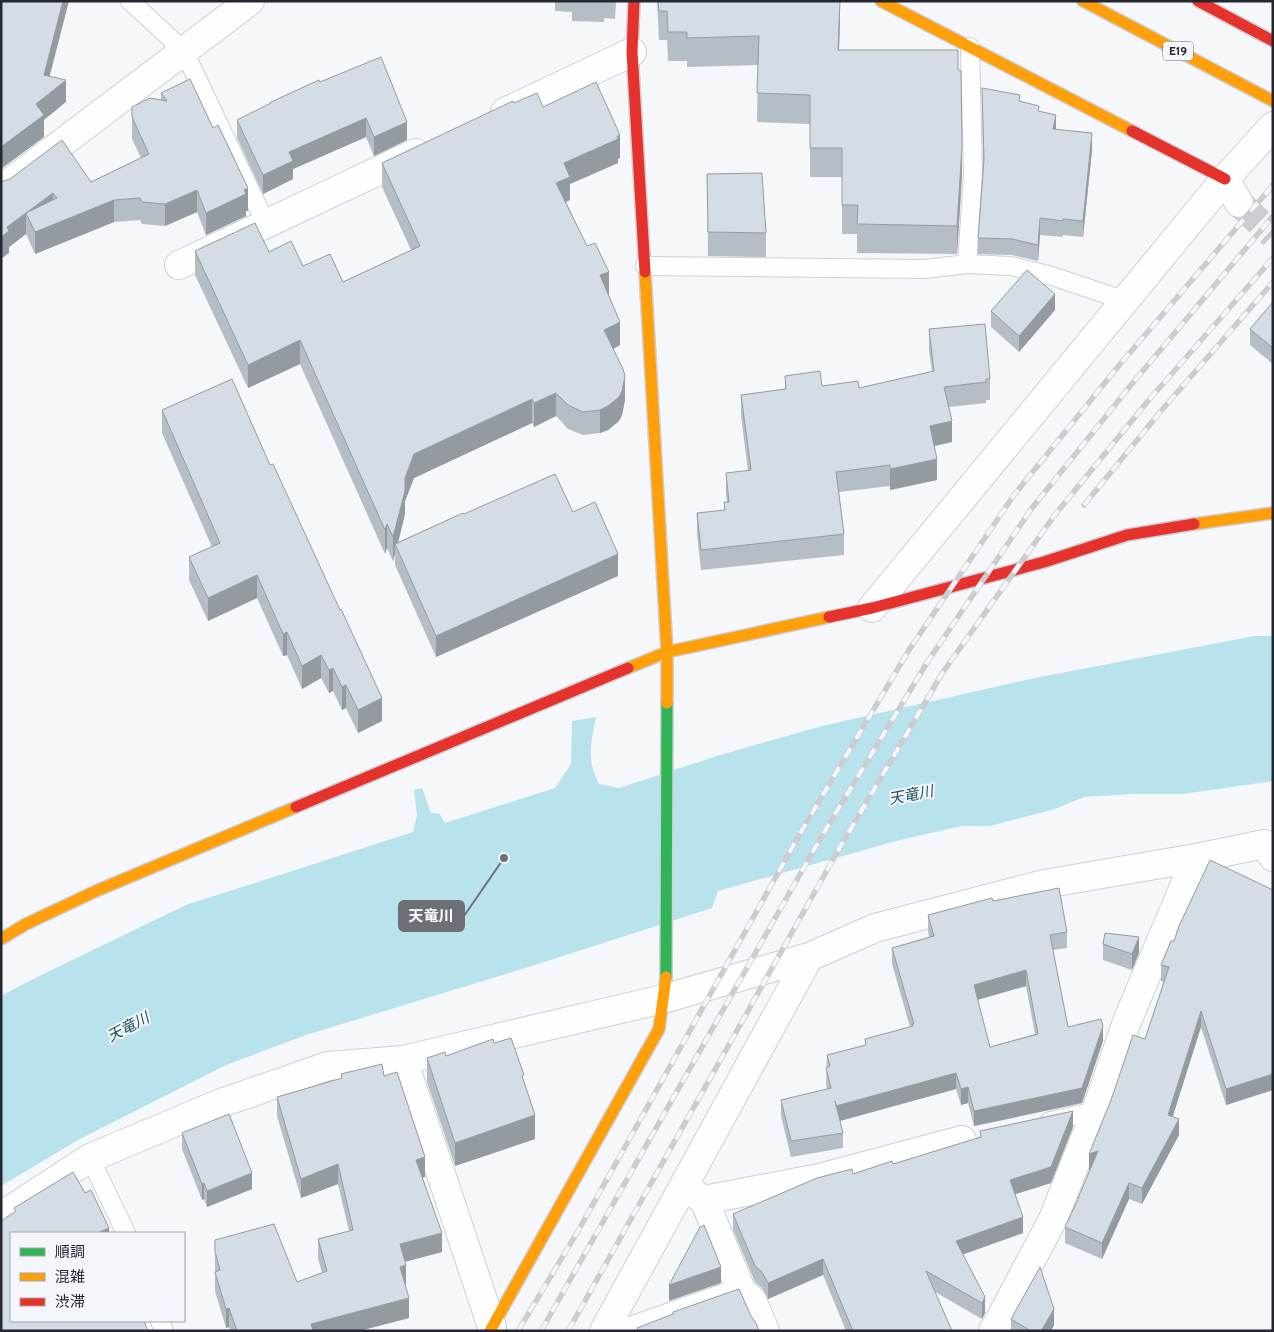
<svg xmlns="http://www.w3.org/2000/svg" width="1274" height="1332" viewBox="0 0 1274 1332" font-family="Cabin,'Noto Sans JP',sans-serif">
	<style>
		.water { fill: #b8e3ed }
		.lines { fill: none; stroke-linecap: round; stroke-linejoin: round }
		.street-tunnel { stroke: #cbcdd2; stroke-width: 28; stroke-dasharray: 28 14; stroke-linecap: butt }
		.lane-casing { stroke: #cdcfd5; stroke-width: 20 }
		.street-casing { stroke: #cdcfd5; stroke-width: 30 }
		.fast-casing { stroke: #cdcfd5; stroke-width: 14 }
		.slow-casing { stroke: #cdcfd5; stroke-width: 14 }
		.jam-casing { stroke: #cdcfd5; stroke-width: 14 }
		.lane { stroke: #fefefe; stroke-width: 18 }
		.street { stroke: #fefefe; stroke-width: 28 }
		.fast { stroke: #30b455; stroke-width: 11 }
		.slow { stroke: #ff9f0a; stroke-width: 11 }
		.jam { stroke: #e5322d; stroke-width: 11 }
		.rail-casing { stroke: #cccdcf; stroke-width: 5.5 }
		.rail { stroke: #f4f6fb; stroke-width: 4; stroke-dasharray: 11; stroke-linecap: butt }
		.wall { fill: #b6bec5; fill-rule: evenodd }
		.shaded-wall { fill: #949ba0 }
		.building { fill: #d4dde5; stroke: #949ba0; fill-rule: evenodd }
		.labels { text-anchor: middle; stroke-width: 4; stroke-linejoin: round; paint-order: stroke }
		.shield { fill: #f4f6fb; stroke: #62656d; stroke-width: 1 }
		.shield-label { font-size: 12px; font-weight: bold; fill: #242730 }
		.water-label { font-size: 15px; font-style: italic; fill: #1e515b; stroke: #f4f6fb }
		.leader { fill: none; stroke: #6d7077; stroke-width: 2 }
		.callout-dot { fill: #6d7077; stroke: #f4f6fb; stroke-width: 2 }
		.callout { fill: #6d7077; stroke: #6d7077; stroke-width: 2 }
		.callout-label { font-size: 15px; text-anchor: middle; font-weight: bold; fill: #fff }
	</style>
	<rect width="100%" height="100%" fill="#f5f7fa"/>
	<path class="water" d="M1254,636h19v145l-90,13h-50l-49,3 -29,12 -65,17h-28l-66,15 -178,50 -6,17 -177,57 -229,70 -80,30 -148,75 -77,46v-190l32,-17 153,-74 227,-73 4,-17 -3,-25 8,-2 9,25h8l6,10 110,-35 16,-24 1,-43 24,-4c-5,26 -10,42 3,67l20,4 101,-33 102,-29 213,-48z"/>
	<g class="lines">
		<path class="street-tunnel" d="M1239,203l34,32"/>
		<g class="lane-casing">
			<path id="lane" d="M130,1l54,50 82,173
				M967,264l6,-89 -3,-128
				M645,266l280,3 42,-5 44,2 41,10 74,25
				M1050,1121l46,-10
				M90,1158l36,75
				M160,1321l4,10"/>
		</g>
		<g class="street-casing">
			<path id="street" d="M505,112l127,-60
				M1225,179l14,24
				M1,189l249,-188
				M179,265l237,-112
				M872,608l353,-429 48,-53
				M403,1060l89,267
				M704,1200l115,-22 143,-38
				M1,1216l89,-58 131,-55 107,-37 75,-6 260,-61 146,-42 66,-29 169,-44 152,-26 68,-14 9,13
				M742,1292l10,8 13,31
				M604,1331l205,-374
				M631,1331l111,-39 -38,-92 -14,-9
				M993,1331l5,-8 55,-104 43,-108 32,-92 68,-161"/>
		</g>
		<g class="fast-casing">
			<path id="fast" d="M666,977l1,-274"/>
		</g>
		<g class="slow-casing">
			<path id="slow" d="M881,1l251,130
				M1083,1l190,100
				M645,272l22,380v51
				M1194,524l79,-11
				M628,668l39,-16 162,-35
				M1,939l25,-15 70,-33 200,-84
				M490,1331l169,-302 7,-52"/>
		</g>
		<g class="jam-casing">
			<path id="jam" d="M634,1l-2,51 13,220
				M1198,1l75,40
				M1132,131l93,48
				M829,617l43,-9 172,-46 83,-27 67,-11
				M296,807l332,-139"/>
		</g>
		<use href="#lane" class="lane"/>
		<use href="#street" class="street"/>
		<use href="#fast" class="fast"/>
		<use href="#slow" class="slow"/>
		<use href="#jam" class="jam"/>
		<g class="rail-casing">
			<path id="rail" d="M1084,505l77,-94 112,-129
				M518,1331l60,-100 224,-401 107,-180 105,-155 102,-126 157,-184
				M541,1331l279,-492 108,-178 104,-153 99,-123 142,-169
				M568,1331l271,-482 104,-177 111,-156 94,-115 125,-143"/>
		</g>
		<use href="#rail" class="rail"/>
	</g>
	<path class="wall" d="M555,1h61l-1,18 -11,-1v4l-32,-1v-9l-17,-1z
		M657,1h183l-1,49 119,20 4,105 -5,79 -100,-1v-19h-15v-57h-32v-53l-53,-2 1,-57 -71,2v-6h-19l-1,-21h-8z
		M320,82l87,58 -33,16 -8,-19 -73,32v10l-30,15 -26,-56v-18l34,-17v-1z
		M982,88l38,13 19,10 17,18 36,21 -9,87 -20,-2v2l-23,-2 -2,26 -26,-6 -34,-1v-16l5,-75z
		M161,93l87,118h-2v5l-40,19 -9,-23 -32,14 -23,-2 -2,-4 -26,2 -79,32 -9,-20 -17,13v6l-8,-71h90l50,-24 -9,-19v-32l29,-7z
		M514,103l29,4 77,51 -2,1v4l-48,21v16l-4,2 43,93 11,50 -7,4 12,51 -3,15 -3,6 -11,9 -8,3 -17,2 -15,-6 -12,-13 -22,11 -2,-4 -118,55 -9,23v13l-7,28 66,-28 109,-2 45,64 -182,81 -41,-92v-11l-2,7 -6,-13 -2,6 -85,-190 -52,24 -53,-113v-24l74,1 34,14 40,16 68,-32 -29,-63v-24z
		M707,174l59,59v24l-58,-1z
		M1273,302v62l-23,-19v-16z
		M1055,310l-36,42 -28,-25v-16z
		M929,329l61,50v21h-4v3l-37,4 3,35 -18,4 3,34 -47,10v-4l-51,6 5,42v21l-143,15 -4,-36v-21l27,-3v-8h3l-1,-8v-21l22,-2 -7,-56v-20l44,-6v-13l37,10 37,2 73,-16 -3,-22z
		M162,410l220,311 -24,12 -12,-25 -4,2 -9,-19 -4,2 -8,-15 -19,11 -15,-34 -4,1 -26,-58 -49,23 -19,-41v-23l23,-10 -50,-114z
		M1273,890v200l-47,15 -25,-78 -28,89 6,19 -37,69 -13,-5 -27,60 -37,-16v-16l13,-27 12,-30h-1l56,-131 19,-57 -3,-1v-16l13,-24z
		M993,901l74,31v16l-14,2 15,77 35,14 -21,62 -108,23 -6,-23 -7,2 -5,-16 -116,32 3,12v15l-52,9 -10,-41v-16l46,-11 -1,-6 1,-28 38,-10v-6l45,-12 -18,-63v-16l37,-11 -1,-7v-15zM1026,986l9,48 -45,13 -13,-48z
		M1103,944l36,9 -7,17 -29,-10z
		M494,1043l30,39 11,57 -80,27 -28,-84v-24l19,-2z
		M341,1074l43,2 41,101 -3,1 20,74 -37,10 1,23h-1l4,33 -50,13h-129l-1,-4 -3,1 -11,-37v-51l82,42 25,-9 -4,-15v-19l31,-8 -11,-47 -37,14 -24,-82v-19l64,-18z
		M1073,1127l-22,56 -36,11 8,39 -60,21 22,43v16l-3,6 -47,-27 17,39h-106l-23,-56 -55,24 -6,-11 -7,-6 -22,-52v-16l120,-40 40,-10 87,-26v-7z
		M182,1133l70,56 -45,18 -3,-8 -2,1 -20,-51z
		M1011,1319l43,6 -3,6h-40z"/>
	<path class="shaded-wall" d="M63,1h6l-25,97 22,-18v22l-22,18v17l-43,32v-22l35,-43z
		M840,1v20l-2,58v-29z
		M1056,115v16l-3,-2z
		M366,118v19l-73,32v10l-30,15v-19l26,-23z
		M407,122v18l-33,16v-19z
		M1092,133v17l-9,87v-16z
		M620,135v23l-2,1v4l-48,21v16l-14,6v-23l8,-20z
		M962,146v29l-5,79v-28z
		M248,188v23h-2v5l-40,19v-22z
		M197,190v22l-32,14v-22z
		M53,193v22l-27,-2v21l-17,13v6l-8,6v-22l6,-10z
		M114,200v22l-79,32v-22z
		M1040,218v17l-2,26v-16z
		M609,272v23l-9,4v-24z
		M1055,294v16l-36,42v-16z
		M620,322v23l-16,9v-24z
		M300,340v24l-52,24v-23z
		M625,376v24l-3,15 -3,6 -6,5 -5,4 -8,3v-23z
		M556,393v23l-22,11v-24z
		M532,399v24l-118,55 -9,23v13l-8,33 -2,-3v10l-2,7v-24l12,-59 9,-24z
		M952,421v21l-22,5v-21z
		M937,459v21l-47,10v-21z
		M387,524v24l-2,6v-24z
		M618,554v22l-182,81v-21z
		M257,575v23l-49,23v-23z
		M287,632v23l-4,1v-22z
		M321,655v23l-19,11v-23z
		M333,668v23l-4,2v-23z
		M346,685v23l-4,2v-23z
		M382,698v23l-24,12v-23z
		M1139,937v16l-7,17v-16z
		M1026,970v16l-52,15v-16z
		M1201,1011v16l-33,104v-16z
		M1103,1026v15l-21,62 -108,23v-15z
		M956,1073v16l-120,33v-16z
		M1273,1074v16l-47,15v-16z
		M968,1087v16l-7,2v-16z
		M1073,1111v16l-22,56 -41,13v-16z
		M535,1115v24l-80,27v-23z
		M1179,1119v16l-37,69v-16z
		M1098,1151v16l-9,3v-16z
		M425,1157v20l-9,3v-20z
		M338,1164v20l-37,14v-19z
		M252,1173v16l-45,18v-16z
		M204,1183v16l-2,1v-16z
		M1129,1183v16l-27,60v-16z
		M1023,1217v16l-67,24v-16z
		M109,1228v5h-12z
		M442,1233v19l-42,11v-19z
		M823,1259v16l-55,24v-16z
		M406,1265v20l-6,2v-20z
		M721,1267v16l-52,18v-16z
		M985,1297v16l-3,6v-16z
		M409,1298v20l-50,13h-48v-7z
		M229,1308v19l-3,1v-19z
		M1054,1309v16l-3,6h-10z"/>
	<path class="building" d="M1,1h62l-19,74 22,5 -30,24 8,11 -43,32z
		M658,1h182l-2,49h120v20l3,1 1,75 -5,80 -100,-2 1,-19h-16v-57h-32v-53l-53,-2 2,-57 -72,2v-6h-19l-1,-21h-8z
		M381,57l26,65 -33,15 -8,-19 -77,34 4,9 -30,14 -26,-55 34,-17v-1l48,-22 1,2z
		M190,79l23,49 5,-3 30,63 -4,2 2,4 -40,19 -9,-23 -32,14 -23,-2 -2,-4 -26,2 -79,32 -9,-19 31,-15 -4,-5 -46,34 2,4 -8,6v-55l9,-3 52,-39 29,42 58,-28 -17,-37v-10l18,-9 17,3 -6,-8z
		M596,82l24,53 -3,1 1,3 -54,24 6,14 -14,6 31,63 8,-3 14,29 -9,3 20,47 -16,8 19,39 2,7 -3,15 -3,6 -11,9 -8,4 -17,2 -15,-7 -12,-12 -22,10 -2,-4 -118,55 -9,24v13l-12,46 -6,-13 -2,6 -85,-190 -52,25 -53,-114 60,-28 14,29 22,-11 12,25 27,-12 13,28 77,-36 -38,-83 131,-62 1,2 23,-10 6,14z
		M982,88l38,7 -1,6 20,5 -1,5 18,4 -3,14 39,4 -9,88 -20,-2v2l-23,-3 -2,27 -26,-6 -34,-1 6,-79z
		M762,173l4,60 -58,-1 -1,-58z
		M1027,270l28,24 -36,42 -28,-25z
		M1273,302v46l-23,-19z
		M985,324l5,55h-4v3l-42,5 8,34 -22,5 7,33 -47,10v-4l-54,7 8,62 -143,16 -4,-37 28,-3 -1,-8h5l-3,-29 25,-3 -10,-75 45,-6 -1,-13 35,-5 2,15 36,-5 1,7 75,-17 -5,-42z
		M232,379l38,86 3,-1 67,146 1,-1 41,89 -24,12 -12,-25 -4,2 -9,-19 -4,2 -8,-15 -19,11 -15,-34 -4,2 -26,-59 -49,23 -19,-41 31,-14 -58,-133z
		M555,474l18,38 22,-10 23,52 -182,82 -41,-92 68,-31 1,1z
		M1210,860l63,30v184l-47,15 -25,-78 -33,104 11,4 -37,69 -13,-5 -27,60 -37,-16 14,-30 -1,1 20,-47 -9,3 22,-54 22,-65 12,4 24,-72 -8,-2 10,-24h3l5,-15z
		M1059,888l8,44 -17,3 18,92 33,-8 2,7 -21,62 -108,23 -6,-24 -7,2 -5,-16 -120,33 -1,-5 8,32 -52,8 -10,-41 50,-12 -5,-20 4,-2 -3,-11 39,-10 -1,-6 48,-13 -1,-2h2l-22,-76 42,-12 -6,-21 64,-17 1,3zM1026,970l12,64 -48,13 -16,-62z
		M1105,933l34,4 -7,17 -29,-10z
		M511,1038l13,37 -2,1 13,39 -80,28 -28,-85 18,-6 1,4 47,-17 1,4z
		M382,1064l2,12 13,-4 28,85 -9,3 26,73 -42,11 6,21 -6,2 9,31 -98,26 2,7h-76l-8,-23 -3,1 -11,-37 5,-2 -5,-19v-11l59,-16 23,58 30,-11 -9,-32 35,-9 -15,-66 -37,15 -24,-82 65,-19 -1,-4z
		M1073,1111l-22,56 -41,13 13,37 -67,24 29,56 -3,6 -56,-32 26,60h-99l-30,-72 -55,24 -6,-11 -7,-6 -22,-52 84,-36 35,-9 1,5 39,-13 1,3 88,-27 -1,-6z
		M229,1114l23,59 -45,18 -3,-8 -2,1 -20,-51z
		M73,1172l12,21 6,-3 18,38 -12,5h-86v88h133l4,10h-147v-110l15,-10 -2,-3z
		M704,1225l17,42 -52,18 31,-58z
		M1040,1267l14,42 -13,22h-10l-20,-12z
		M739,1289l12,27 5,7 3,8h-121l-1,-3 36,-14v-2z"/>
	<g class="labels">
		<rect class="shield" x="1163" y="41.5" width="30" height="19" rx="4"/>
		<g class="shield-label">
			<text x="1178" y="55">E19</text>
		</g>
		<g class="water-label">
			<text transform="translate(911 795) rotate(-11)" y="5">天竜川</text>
			<text transform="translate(128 1027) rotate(-28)" y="5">天竜川</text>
		</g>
	</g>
	<path class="leader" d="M504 858L464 916"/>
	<circle class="callout-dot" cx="504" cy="858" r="5"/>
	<rect class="callout" x="399" y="901" width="65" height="30" rx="5"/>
	<g class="callout-label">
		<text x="431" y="921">天竜川</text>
	</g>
	<rect width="1274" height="1332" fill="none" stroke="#242730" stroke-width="5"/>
	<rect x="10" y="1232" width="175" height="90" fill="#f4f6fb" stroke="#a1a3aa"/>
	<rect x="20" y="1248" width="25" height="8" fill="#30b455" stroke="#a1a3aa"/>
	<text x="55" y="1257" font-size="15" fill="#242730">順調</text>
	<rect x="20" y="1273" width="25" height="8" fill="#ff9f0a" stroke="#a1a3aa"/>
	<text x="55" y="1282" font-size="15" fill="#242730">混雑</text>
	<rect x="20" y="1298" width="25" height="8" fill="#e5322d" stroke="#a1a3aa"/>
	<text x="55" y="1307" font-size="15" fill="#242730">渋滞</text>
</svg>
